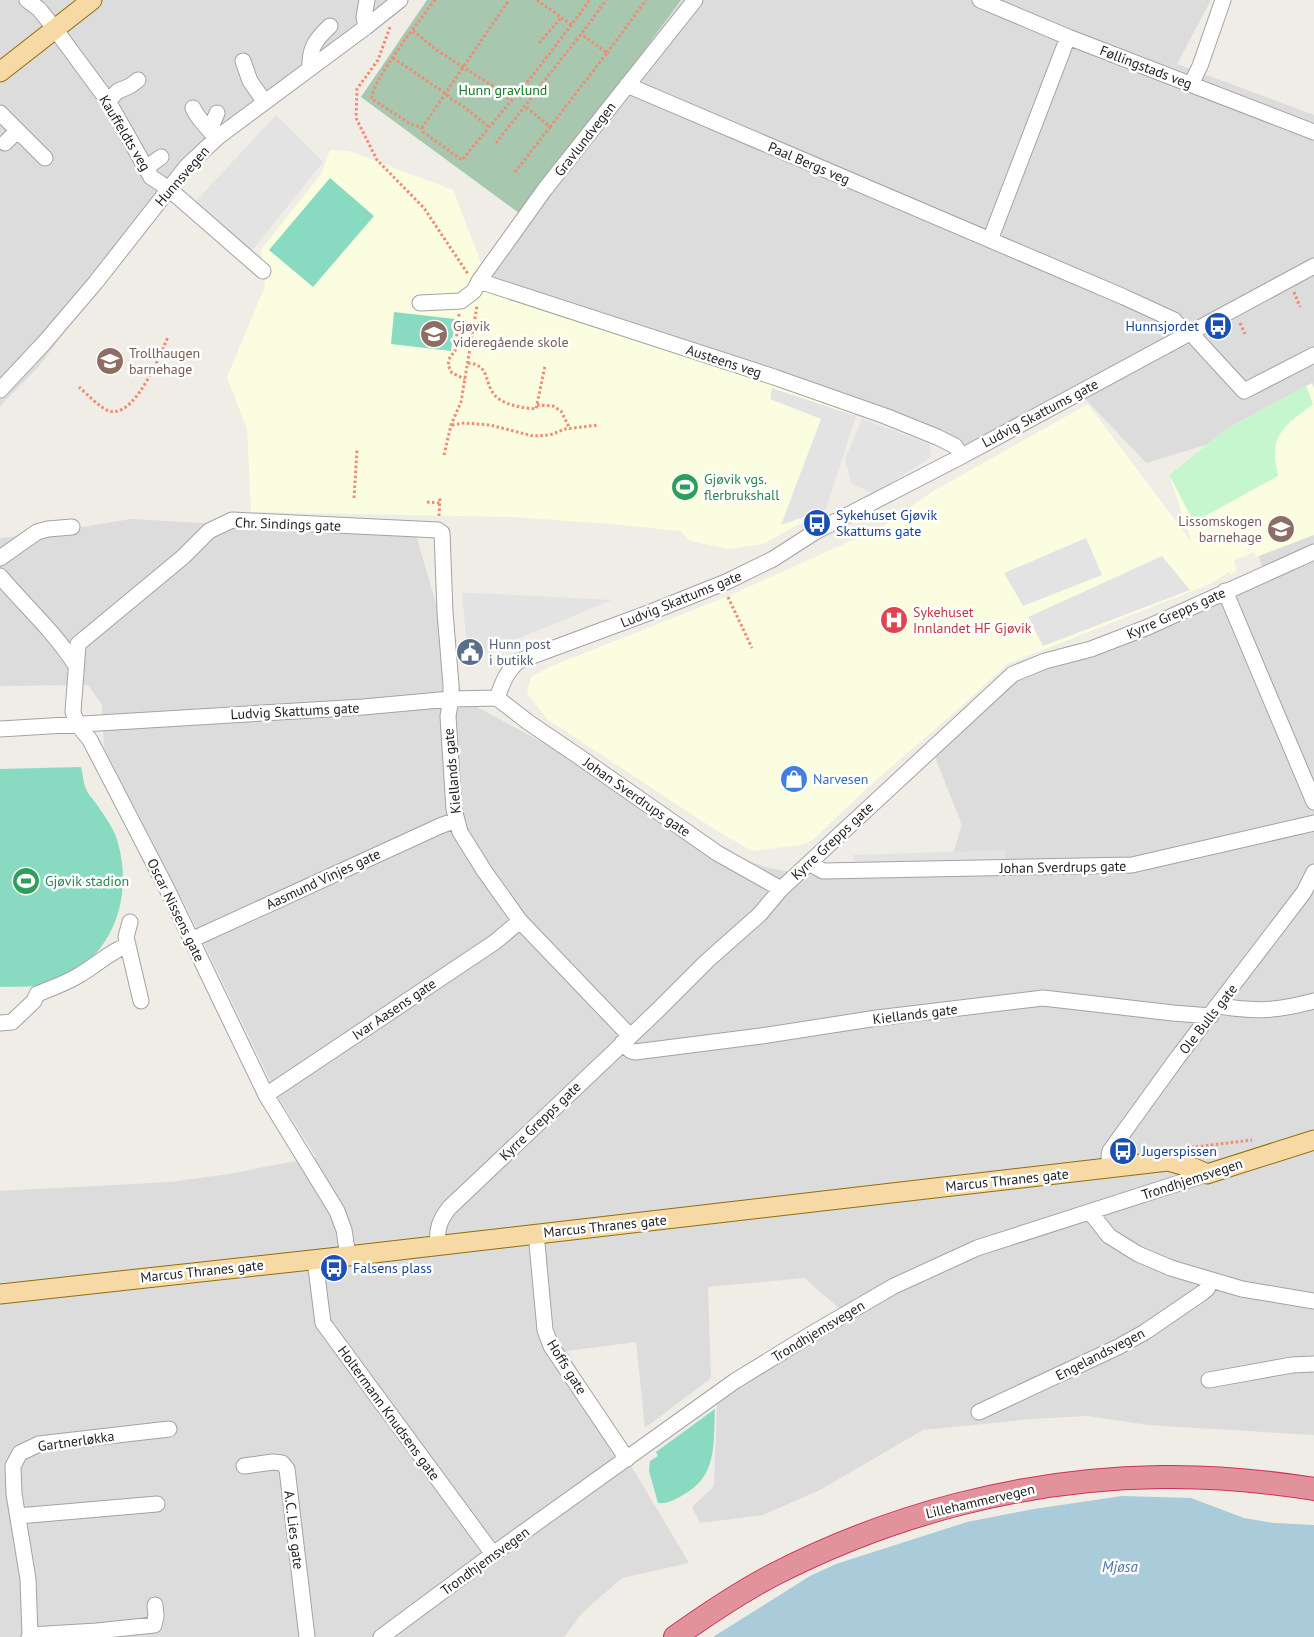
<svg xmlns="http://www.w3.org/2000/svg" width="1314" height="1637" viewBox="0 0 1314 1637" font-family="'PT Sans',sans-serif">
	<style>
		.residential { fill: #dddcdc }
		.education { fill: #fbfde1 }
		.cemetery { fill: #a8c7af }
		.park { fill: #c6f6cd }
		.pitch { fill: #88dac0 }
		.parking { fill: #e3e3e3 }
		.water { fill: #a9cbda }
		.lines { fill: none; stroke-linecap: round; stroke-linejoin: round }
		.minor-casing { stroke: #a3a3a3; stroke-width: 17 }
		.major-casing { stroke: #916e09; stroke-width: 21 }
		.highway-casing { stroke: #d12f5b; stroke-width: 24 }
		.path { stroke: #f28a74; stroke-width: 3; stroke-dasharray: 2.5 2.5; stroke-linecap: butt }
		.minor { stroke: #fff; stroke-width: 15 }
		.major { stroke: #f6d9a4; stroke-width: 19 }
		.highway { stroke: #e2929b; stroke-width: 22 }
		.labels { text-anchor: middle; stroke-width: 5; stroke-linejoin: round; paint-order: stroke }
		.street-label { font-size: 14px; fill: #1f1f1f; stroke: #fff }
		.park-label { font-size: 14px; fill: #127822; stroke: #fff }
		.education-label { font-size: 14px; fill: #785e54; stroke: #fff; text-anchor: start }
		.transit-label { font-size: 14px; fill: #164399; stroke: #fff; text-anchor: start }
		.leisure-label { font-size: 14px; fill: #27864d; stroke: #fff; text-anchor: start }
		.health-label { font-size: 14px; fill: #be3a42; stroke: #fff; text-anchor: start }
		.service-label { font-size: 14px; fill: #4e5e75; stroke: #fff; text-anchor: start }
		.shop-label { font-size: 14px; fill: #366cbe; stroke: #fff; text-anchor: start }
		.water-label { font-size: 15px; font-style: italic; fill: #5176a9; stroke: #fff }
	</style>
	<rect width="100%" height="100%" fill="#efede6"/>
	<path class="residential" d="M0,0h395l-190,156 -89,106 -77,104 -39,40z
		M681,0h530l-34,64 137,51v1320l-166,-10 -61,-9 -55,3 -109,11 -103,60 -57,25 -63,8 -8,-16 22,-21 3,-82 51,-36 72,-59 -36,-31 -96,9 3,91 -66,50 -9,-86 -69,9 66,118 56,94 -67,15 -40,35 -18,24h-564v-446l170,-9 59,-8 87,-17 -38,-60 -91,-188 -83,-161 -2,-43 -14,-20 -88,1v-148l47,-5 84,-14 285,16 48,165 115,62 121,83 69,23 47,8 131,-4 15,-47 -31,-78 82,-68 250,-105 -22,-102 -12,-34 -83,25 -68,-72 -110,60 -490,-179 45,-56z"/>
	<path class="education" d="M330,150l19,1 104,39 39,101 362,120 -47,109 -44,24 -33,5 -40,-8 -9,-10 -70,-7 -100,-7 -260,-5 -4,-83 -20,-52 38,-91 -4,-36 60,-76z
		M1312,383l2,5v147l-58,22 -2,-5 -20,9 3,10 -6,3 -2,-2 -19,12 -203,80 -33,31 -109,95 -52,50 -12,5 -49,6 -38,-22 -167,-110 -20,-26 4,-16 23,-12 172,-68 158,-71 46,-33 158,-89 104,139 -23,-68 59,-47z"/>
	<path class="cemetery" d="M427,0h254l-158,216 -162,-119z"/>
	<path class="park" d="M1306,386l7,18c-17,14 -37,24 -38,48 -1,7 2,16 3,24l-84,46 -25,-47 59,-47z"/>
	<path class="pitch" d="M330,178l44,38 -61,71 -44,-37z
		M394,312l61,7 -4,32 -60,-7z
		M81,767c2,7 2,16 5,22 2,5 6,9 9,13 7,10 15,21 20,32 22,60 -2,129 -66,150 -15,4 -33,2 -49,3v-218z
		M715,1409c-2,35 3,67 -32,86 -9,5 -15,9 -25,8l-9,-32 1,-10 8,-5 -2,-4z"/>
	<path class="parking" d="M276,115l47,47 -72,90 -55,-51z
		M772,388l84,28 -30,93 -45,16 40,-106 -51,-20z
		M862,419l68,25 1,13 -57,37 -22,-10 -7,-25z
		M1086,538l16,37 -79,31 -19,-33z
		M1162,556l28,34 -147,56 -15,-29z
		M462,593h14l136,7 -144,59z
		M1006,850l-1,11 -151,4 -1,-10z"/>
	<path class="water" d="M1122,1496l69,2 53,20 30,5 40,2v112h-601l97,-61 26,-12 131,-42 67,-13z"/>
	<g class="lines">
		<g class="minor-casing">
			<path id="minor" d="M27,0l12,9 16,20 53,72 43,76 18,12 94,82
				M980,0l88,37 246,95
				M366,27l-2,-10 3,-17
				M243,61l7,20 14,20
				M310,68c-1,-20 6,-29 20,-42
				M1191,84l9,-18 23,-66
				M627,85l497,212 50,23 5,6 6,9
				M108,101l10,-10 12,-5 8,-6
				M193,108c5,12 16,20 23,31
				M0,113l45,45
				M210,130l7,-17
				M5,143l12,-12
				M146,168l15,-11
				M990,240l78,-203
				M479,281l295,96 111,39 52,21 18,9 7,10
				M420,303l41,-2 13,-10 5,-10 66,-92 150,-189
				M1192,332l5,8 47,51 70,-36
				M0,390l44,-47 52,-61 91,-116 31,-29 148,-110 34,-27
				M0,558l37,-26 11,-3 24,-2
				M0,576c25,30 55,56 76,90
				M1225,591l89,211
				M497,698c5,-14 10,-28 22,-37l132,-49 75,-30 47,-23 42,-27 147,-76 352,-190
				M497,698l31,24 53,36 136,95 64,36
				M0,729l363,-22 88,-8 46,-1
				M809,863l14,8 309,-6 182,-42
				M130,922l-4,15 15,64
				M191,940l249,-114 16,-6
				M1219,1006c38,6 58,5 95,-5
				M0,1023l12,-1 22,-21 3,-7c15,-6 30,-11 44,-20 17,-10 28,-22 47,-29
				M622,1043l9,8 4,1 126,-16 116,-18 166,-20 130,15 38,3
				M266,1095l229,-153 25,-21
				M1110,1168l-1,-12 1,-5 68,-94 126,-165 10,-20
				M1090,1212l19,24 29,18 33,14 71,21 72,12
				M536,1233l9,97 6,16 76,113
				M438,1245c-2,-16 2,-25 11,-37l208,-197 50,-50 53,-47 21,-25 232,-215 32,-13 46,-12 57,-22 166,-75
				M348,1256l-4,-26 -7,-19 -71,-116 -99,-206 -77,-149 -13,-16 -4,-12 5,-68 105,-87 26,-26 23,-11 206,10 4,3 3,79 6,73v14l-3,17 6,93 6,23 25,40 35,49 110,115
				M315,1260l8,63 170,231
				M1209,1380l83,-15 22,-1
				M979,1412l139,-65 27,-15 57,-39 5,-4 4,-8
				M244,1466l29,-4 9,1 5,6 20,168
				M18,1516l139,-12
				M30,1635l-2,-56 -14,-85 -1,-28 7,-13 19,-9 130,-15
				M29,1637l1,-2 67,-4 57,-6 2,-9 -1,-11
				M381,1637l112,-83 242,-173 83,-51 76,-44 83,-38 230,-74"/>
		</g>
		<g class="major-casing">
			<path id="major" d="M0,72l92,-72
				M0,1294l348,-38 820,-95 26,7 13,6 107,-34"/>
		</g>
		<g class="highway-casing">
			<path id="highway" d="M675,1637c31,-22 62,-43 96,-61 120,-62 253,-97 389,-99 51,-1 103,4 154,12"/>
		</g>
		<path class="path" d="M435,0c-12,16 -66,84 -63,99l37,24 13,5 1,4 39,28 79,-95 49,-65
			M537,0l35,25
			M390,27l-12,33 -21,29 -1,29 21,42 47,48 44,66
			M413,31l25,20 53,34 20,15
			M539,43l22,-25
			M607,53l39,-53
			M393,58l52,35 5,5 14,9 25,20
			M550,127l57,-74 -26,-19
			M422,128l87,-128
			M496,143l92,-118 18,-25
			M515,172l35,-45 -25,-21
			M1294,292l6,15
			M459,314l-4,37 -5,6 -2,8 4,8 13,6
			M1240,323l5,11
			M468,363c25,2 14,24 31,36 10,7 25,9 37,10l9,-43
			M79,387c7,6 21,21 30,24 26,8 51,-57 59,-74
			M537,405l16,1 8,5 9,18
			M452,425l12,-2 26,2 43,11 17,-1 15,-6 33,-4
			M444,455l7,-30 10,-23 16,-96
			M354,498l3,-48
			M427,502l13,1
			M439,516l1,-20
			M728,597l24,51
			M1186,1148l66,-8"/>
		<use href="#minor" class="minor"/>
		<use href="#major" class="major"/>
		<use href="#highway" class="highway"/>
	</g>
	<defs>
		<g id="bus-disc" transform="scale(1.4375)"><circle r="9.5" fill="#1a4fb4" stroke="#fff"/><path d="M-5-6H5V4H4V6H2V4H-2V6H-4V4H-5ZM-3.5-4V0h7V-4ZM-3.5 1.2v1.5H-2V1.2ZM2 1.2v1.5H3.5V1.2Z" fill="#fff"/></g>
		<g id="school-disc" transform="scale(1.4375)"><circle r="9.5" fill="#8d6e63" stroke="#fff"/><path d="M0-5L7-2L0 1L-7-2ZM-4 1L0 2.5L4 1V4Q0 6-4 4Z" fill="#fff"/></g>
		<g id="stadium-disc" transform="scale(1.4375)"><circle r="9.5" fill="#2e9e5b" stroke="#fff"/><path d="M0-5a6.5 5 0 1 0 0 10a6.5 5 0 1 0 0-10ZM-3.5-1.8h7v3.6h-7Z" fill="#fff"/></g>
		<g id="hospital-disc" transform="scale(1.4375)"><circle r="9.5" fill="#e0444e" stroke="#fff"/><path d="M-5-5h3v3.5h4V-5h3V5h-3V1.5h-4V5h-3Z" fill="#fff"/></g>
		<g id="civic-disc" transform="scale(1.4375)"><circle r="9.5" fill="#5c6f8a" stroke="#fff"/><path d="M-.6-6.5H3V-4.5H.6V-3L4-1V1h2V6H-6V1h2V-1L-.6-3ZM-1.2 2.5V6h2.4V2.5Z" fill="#fff"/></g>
		<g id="shop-disc" transform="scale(1.4375)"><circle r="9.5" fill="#3f7fe0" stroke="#fff"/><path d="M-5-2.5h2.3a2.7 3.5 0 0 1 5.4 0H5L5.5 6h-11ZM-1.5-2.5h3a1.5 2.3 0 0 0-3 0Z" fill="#fff"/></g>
	</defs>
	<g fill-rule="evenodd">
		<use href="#bus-disc" x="1218" y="326"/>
		<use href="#school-disc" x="434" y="334"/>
		<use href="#school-disc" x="110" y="361"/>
		<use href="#stadium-disc" x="685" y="487"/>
		<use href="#bus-disc" x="817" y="523"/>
		<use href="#school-disc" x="1281" y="529"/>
		<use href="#hospital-disc" x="894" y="620"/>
		<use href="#civic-disc" x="470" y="652"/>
		<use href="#shop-disc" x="794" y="779"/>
		<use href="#stadium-disc" x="26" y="881"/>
		<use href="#bus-disc" x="1123" y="1151"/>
		<use href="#bus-disc" x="334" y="1268"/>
	</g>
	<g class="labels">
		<g class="street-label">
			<text transform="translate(1146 67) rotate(21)" y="5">Føllingstads veg</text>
			<text transform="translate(125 133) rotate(59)" y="5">Kauffeldts veg</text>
			<text transform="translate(585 139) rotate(-52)" y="5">Gravlundvegen</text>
			<text transform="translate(809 163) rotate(23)" y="5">Paal Bergs veg</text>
			<text transform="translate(182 176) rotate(-49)" y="5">Hunnsvegen</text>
			<text transform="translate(724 361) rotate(18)" y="5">Austeens veg</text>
			<text transform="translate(1040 413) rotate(-28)" y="5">Ludvig Skattums gate</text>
			<text transform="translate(288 524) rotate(2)" y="5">Chr. Sindings gate</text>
			<text transform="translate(681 599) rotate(-22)" y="5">Ludvig Skattums gate</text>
			<text transform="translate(1176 613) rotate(-24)" y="5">Kyrre Grepps gate</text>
			<text transform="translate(295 711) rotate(-3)" y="5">Ludvig Skattums gate</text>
			<text transform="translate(452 771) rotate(-95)" y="5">Kiellands gate</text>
			<text transform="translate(637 797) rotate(35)" y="5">Johan Sverdrups gate</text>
			<text transform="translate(832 841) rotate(-43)" y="5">Kyrre Grepps gate</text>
			<text transform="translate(1063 867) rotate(-1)" y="5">Johan Sverdrups gate</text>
			<text transform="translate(323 879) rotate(-25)" y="5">Aasmund Vinjes gate</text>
			<text transform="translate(176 910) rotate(64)" y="5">Oscar Nissens gate</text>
			<text transform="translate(394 1009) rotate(-34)" y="5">Ivar Aasens gate</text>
			<text transform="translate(915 1014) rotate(-7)" y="5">Kiellands gate</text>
			<text transform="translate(1208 1019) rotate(-52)" y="5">Ole Bulls gate</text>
			<text transform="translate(540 1121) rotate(-44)" y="5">Kyrre Grepps gate</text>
			<text transform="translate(1192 1179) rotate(-18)" y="5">Trondhjemsvegen</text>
			<text transform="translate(1007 1180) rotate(-6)" y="5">Marcus Thranes gate</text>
			<text transform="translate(605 1226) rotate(-6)" y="5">Marcus Thranes gate</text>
			<text transform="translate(202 1271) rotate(-6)" y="5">Marcus Thranes gate</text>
			<text transform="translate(818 1331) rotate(-31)" y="5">Trondhjemsvegen</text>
			<text transform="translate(1100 1354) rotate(-27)" y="5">Engelandsvegen</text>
			<text transform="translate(567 1367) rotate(58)" y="5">Hoffs gate</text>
			<text transform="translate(389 1413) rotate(54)" y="5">Holtermann Knudsens gate</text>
			<text transform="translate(76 1441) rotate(-8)" y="5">Gartnerløkka</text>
			<text transform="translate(980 1501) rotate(-13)" y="5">Lillehammervegen</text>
			<text transform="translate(294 1530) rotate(83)" y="5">A.C. Lies gate</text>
			<text transform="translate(485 1561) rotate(-36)" y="5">Trondhjemsvegen</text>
		</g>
		<g class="park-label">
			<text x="503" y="95">Hunn gravlund</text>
		</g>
		<g class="education-label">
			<text x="453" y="331">Gjøvik<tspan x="453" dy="16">videregående skole</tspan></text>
			<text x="129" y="358">Trollhaugen<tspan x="129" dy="16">barnehage</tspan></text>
			<text x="1262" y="526" text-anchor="end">Lissomskogen<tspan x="1262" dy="16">barnehage</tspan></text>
		</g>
		<g class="transit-label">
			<text x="1199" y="331" text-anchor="end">Hunnsjordet</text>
			<text x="836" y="520">Sykehuset Gjøvik<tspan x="836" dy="16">Skattums gate</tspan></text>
			<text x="1142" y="1156">Jugerspissen</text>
			<text x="353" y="1273">Falsens plass</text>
		</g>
		<g class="leisure-label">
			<text x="704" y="484">Gjøvik vgs.<tspan x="704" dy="16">flerbrukshall</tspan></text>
			<text x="45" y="886">Gjøvik stadion</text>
		</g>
		<g class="health-label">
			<text x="913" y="617">Sykehuset<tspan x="913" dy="16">Innlandet HF Gjøvik</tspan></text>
		</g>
		<g class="service-label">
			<text x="489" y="649">Hunn post<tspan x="489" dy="16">i butikk</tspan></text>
		</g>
		<g class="shop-label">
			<text x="813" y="784">Narvesen</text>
		</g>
		<g class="water-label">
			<text x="1120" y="1572">Mjøsa</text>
		</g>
	</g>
</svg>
